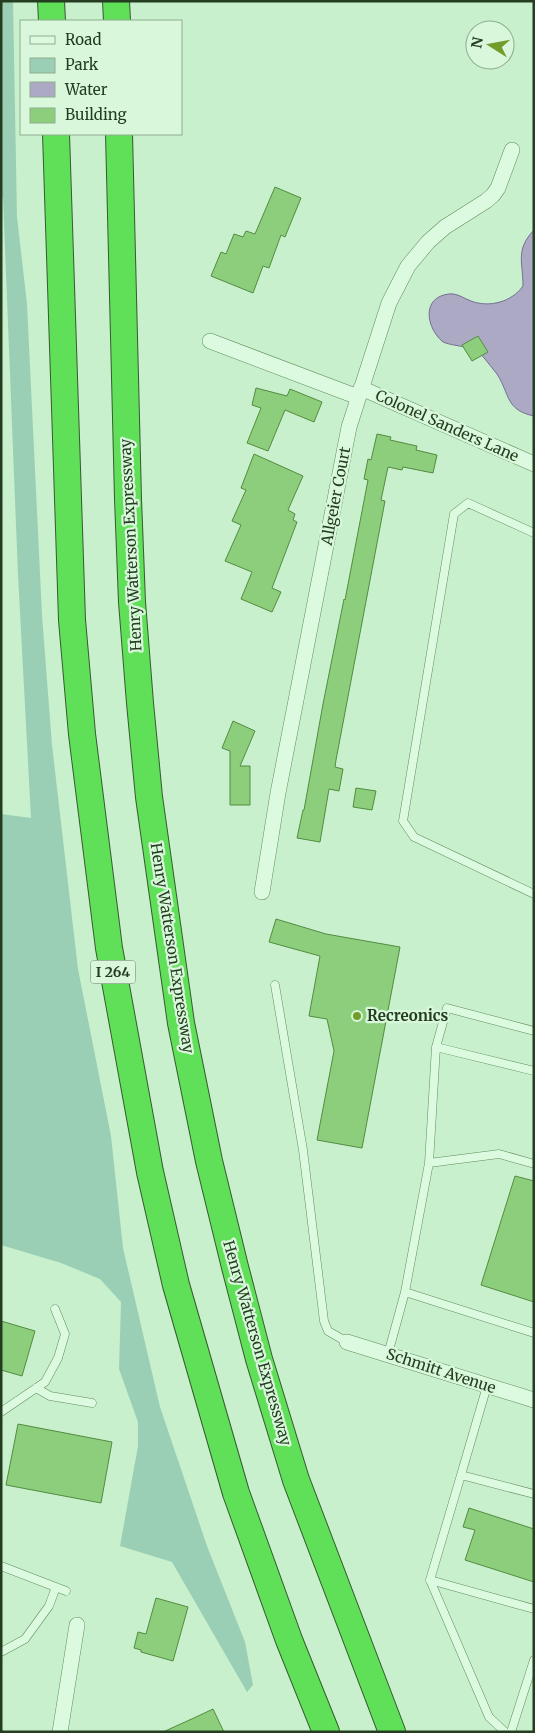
<svg xmlns="http://www.w3.org/2000/svg" width="535" height="1733" viewBox="0 0 535 1733" font-family="Merriweather,serif">
	<style>
		.green { fill: #9bcfb5 }
		.water { fill: #aca9c4; stroke: #746f93 }
		.building { fill: #8dce7d; stroke: #528c41 }
		.lines { fill: none; stroke-linecap: round; stroke-linejoin: round }
		.lane-casing { stroke: #608d5c; stroke-width: 9 }
		.street-casing { stroke: #608d5c; stroke-width: 16 }
		.highway-casing { stroke: #365b30; stroke-width: 28 }
		.lane { stroke: #dcfadf; stroke-width: 8 }
		.street { stroke: #dcfadf; stroke-width: 15 }
		.highway { stroke: #60df59; stroke-width: 26 }
		.poi-dot { fill: #729d2b; stroke: #d8f7db; stroke-width: 2 }
		.labels { text-anchor: middle; stroke-width: 4.5; stroke-linejoin: round; paint-order: stroke }
		.shield { fill: #d8f7db; stroke: #5a7558; stroke-width: 1 }
		.shield-label { font-size: 14px; font-weight: bold; fill: #243d20 }
		.street-label { font-size: 15px; fill: #243d20; stroke: #d8f7db }
		.poi-label { font-size: 15px; font-weight: bold; fill: #243d20; stroke: #d8f7db; text-anchor: start }
	</style>
	<rect width="100%" height="100%" fill="#c8f0cc"/>
	<path class="green" d="M1,1h12l4,216 10,87 15,311 10,130 26,224 33,167 12,112 37,159 47,139 38,96 8,43 -6,7 -75,-130 -52,-16 18,-100v-24l-19,-53 2,-67 -21,-23 -39,-16 -60,-18v-431l30,4 -13,-243 -15,-377 -2,-1z"/>
	<path class="water" d="M534,230v186c-29,-6 -24,-22 -37,-42 -4,-5 -8,-10 -12,-15 -12,-15 -27,-11 -42,-17 -17,-14 -22,-45 6,-48 8,-1 14,4 22,7 18,7 41,1 52,-15 0,-24 -8,-36 11,-56z"/>
	<path class="building" d="M275,187l26,11 -16,39 -4,-2 -12,33 -6,-2 -10,27 -42,-17 10,-24 5,2 8,-20 9,3 3,-6 9,3z
		M478,336l10,16 -16,9 -10,-16z
		M256,388l31,8 3,-7 32,13 -8,20 -29,-12 -17,41 -21,-8 14,-35 -9,-3z
		M377,434l14,3 -1,3 27,6 -1,4 21,5 -4,18 -30,-6 -1,3 -14,-3 -7,33 4,1 -49,259 -1,7 8,2 -4,22 -10,-2 -9,53 -23,-4 6,-28h1l19,-106 21,-105 1,1 23,-120 -4,-1 4,-20 3,1z
		M254,454l49,22 -15,34 7,4 -2,6 4,2 -25,66 9,4 -9,20 -31,-13 11,-27 -27,-11 16,-36 -9,-4 14,-31 -5,-2z
		M233,721l22,10 -15,35h10v39h-20v-54l-8,-3z
		M356,788l20,3 -4,19 -19,-3z
		M276,919l50,15 74,13 -38,201 -45,-8 17,-89 -7,-32 -18,-3 11,-60 -51,-14z
		M515,1176l19,5v121l-53,-17z
		M1,1321l34,10 -13,45 -21,-6z
		M18,1424l94,18 -11,61 -95,-18z
		M469,1508l65,21v53l-69,-22 10,-30 -12,-3z
		M156,1598l32,9 -15,54 -32,-9v-2l-7,-2 4,-16 8,2z
		M213,1709l11,23h-61l33,-15z"/>
	<g class="lines">
		<g class="lane-casing">
			<path id="lane" d="M534,533l-66,-30 -14,11 -51,307 11,16 120,57
				M275,985l28,165 21,171 4,10 19,11
				M436,1047l98,24
				M429,1163l70,-9 32,9
				M405,1292l129,41
				M388,1354l17,-62 24,-129 7,-116 11,-39 87,23
				M487,1386l-26,89 73,19
				M36,1388l14,8 42,7
				M1,1412l44,-30 13,-24 7,-24 -10,-25
				M461,1475l-31,105 59,137 16,15
				M1,1566l65,25
				M430,1580l104,29
				M1,1652l24,-13 24,-33 7,-19
				M511,1732l23,-72"/>
		</g>
		<g class="street-casing">
			<path id="street" d="M210,341l148,56
				M361,388l173,76
				M262,892l16,-99 71,-366 40,-124 19,-37 20,-24 17,-15 41,-26 7,-6 5,-7 14,-38
				M347,1342l187,58
				M60,1732l17,-107"/>
		</g>
		<g class="highway-casing">
			<path id="highway" d="M51,1l1,20
				M116,1l1,20
				M56,134l16,486 10,114 27,214 41,224 26,113 60,208 53,147 37,92
				M119,134l9,365 4,103 8,101 9,94 32,226 28,138 26,106 24,92 37,121 96,252"/>
		</g>
		<use href="#lane" class="lane"/>
		<use href="#street" class="street"/>
		<use href="#highway" class="highway"/>
	</g>
	<circle class="poi-dot" cx="357" cy="1016" r="5"/>
	<g class="labels">
		<rect class="shield" x="90.5" y="960.5" width="45" height="23" rx="4"/>
		<g class="shield-label">
			<text x="113" y="977">I 264</text>
		</g>
		<g class="street-label">
			<text transform="translate(447 426) rotate(24)" y="5">Colonel Sanders Lane</text>
			<text transform="translate(336 496) rotate(-79)" y="5">Allgeier Court</text>
			<text transform="translate(131 545) rotate(-93)" y="5">Henry Watterson Expressway</text>
			<text transform="translate(172 948) rotate(81)" y="5">Henry Watterson Expressway</text>
			<text transform="translate(257 1343) rotate(74)" y="5">Henry Watterson Expressway</text>
			<text transform="translate(441 1371) rotate(18)" y="5">Schmitt Avenue</text>
		</g>
		<g class="poi-label">
			<text x="367" y="1021">Recreonics</text>
		</g>
	</g>
	<rect width="535" height="1733" fill="none" stroke="#243d20" stroke-width="5"/>
	<rect x="20" y="20" width="162" height="115" fill="#d8f7db" stroke="#90ad90"/>
	<rect x="30" y="36" width="25" height="8" fill="#dcfadf" stroke="#90ad90"/>
	<text x="65" y="45" font-size="15" fill="#243d20">Road</text>
	<rect x="30" y="58" width="25" height="15" fill="#9bcfb5" stroke="#90ad90"/>
	<text x="65" y="70" font-size="15" fill="#243d20">Park</text>
	<rect x="30" y="82" width="25" height="15" fill="#aca9c4" stroke="#90ad90"/>
	<text x="65" y="95" font-size="15" fill="#243d20">Water</text>
	<rect x="30" y="108" width="25" height="15" fill="#8dce7d" stroke="#90ad90"/>
	<text x="65" y="120" font-size="15" fill="#243d20">Building</text>
	<g transform="translate(490 45) rotate(281)"><circle r="24" fill="#d8f7db" stroke="#90ad90"/>
	<path d="M0-4L9 19L0 12L-9 19Z" fill="#729d2b"/>
	<text y="-8" font-size="14" font-weight="bold" text-anchor="middle" fill="#243d20">N</text>
	</g>
</svg>
